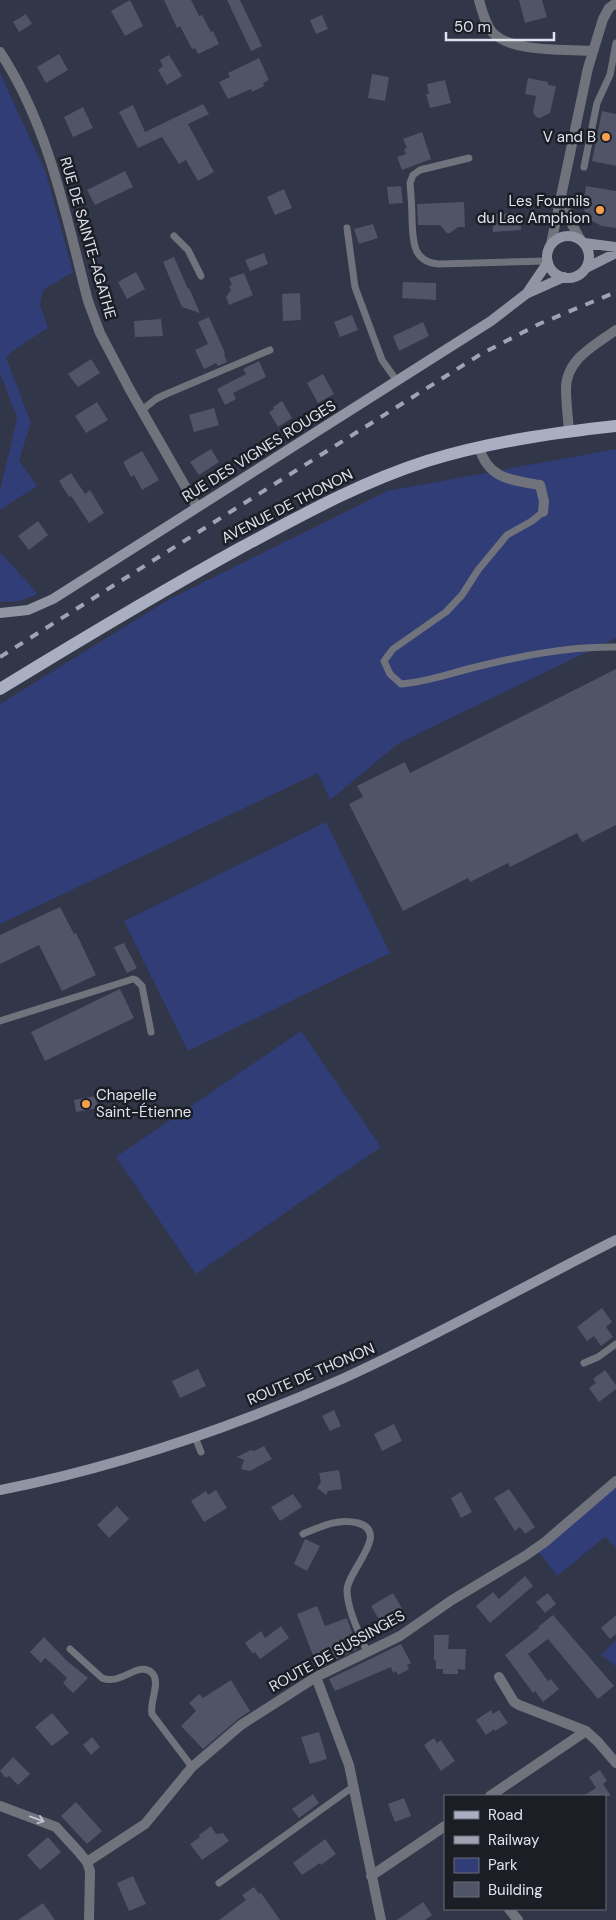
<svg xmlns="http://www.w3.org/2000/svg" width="616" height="1920" viewBox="0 0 616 1920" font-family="'DM Sans',sans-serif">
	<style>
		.green { fill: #313d76 }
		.building { fill: #4f5467 }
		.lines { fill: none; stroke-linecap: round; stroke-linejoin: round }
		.lane { stroke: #71737c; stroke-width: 7 }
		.street { stroke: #71737c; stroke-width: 10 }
		.secondary { stroke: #9095a3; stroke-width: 10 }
		.primary { stroke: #a9aec0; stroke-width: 12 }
		.rail { stroke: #a0a4b2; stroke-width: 4; stroke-dasharray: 9 9; stroke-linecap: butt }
		.oneway { stroke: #bfc1cc }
		.poi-dot { fill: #f8a04b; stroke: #1c1e26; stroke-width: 2 }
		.labels { text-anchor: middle; stroke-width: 5; stroke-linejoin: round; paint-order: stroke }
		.poi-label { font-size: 15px; fill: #e0e3ee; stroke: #1c1e26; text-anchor: end }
		.street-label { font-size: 15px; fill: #e0e3ee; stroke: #1c1e26 }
	</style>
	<rect width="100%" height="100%" fill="#313648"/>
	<path class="green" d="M0,73l46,100 27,99 -30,18 -3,15 8,23 -33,21 -9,8 25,66 -12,37 18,26 -37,24v-19l17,-73 -17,-45z
		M616,449v189l-217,105 -69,57 -12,-27 -318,151v-220l168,-104 219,-109z
		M0,552l38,42 -18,7 -20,1z
		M326,822l64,131 -202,98 -64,-130z
		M301,1031l80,116 -185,127 -80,-117z
		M616,1481v67l-11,-11 -48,39 -21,-28z
		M616,1640v26l-15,-11z"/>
	<path class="building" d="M130,0l13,26 -18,10 -14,-25z
		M164,0h27l8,16 3,-1 9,17 2,-1 6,13 -21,10 -3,-6 -3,1 -12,-23 -3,2z
		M227,0h13l22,46 -11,5z
		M519,0h23l5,17 -22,6z
		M26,14l6,10 -13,8 -6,-10z
		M322,15l6,14 -12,5 -6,-14z
		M59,54l9,16 -22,13 -9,-16z
		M169,55l13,21 -15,9 -9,-15 5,-4 -3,-6z
		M259,58l10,22 -6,3 1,3 -12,6 -1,-3 -23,10 -9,-17 11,-5 -2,-4z
		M372,74l17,3 -4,24 -17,-3z
		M528,78l20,4v3l8,1 -6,27 -10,5 -4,-1 -3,-5 3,-16 -11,-2z
		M445,80l6,23 -21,5 -4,-14h3l-2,-10z
		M203,104l6,10 -21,10 26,48 -16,9 -12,-21 -7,4 -17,-27 -24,11 -19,-36 14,-7 12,27z
		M83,107l10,21 -20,9 -9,-20z
		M602,111l14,3v52l-24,-5z
		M422,132l9,27 -29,11 -5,-13 9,-3 -2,-5 3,-1 -4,-9z
		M125,171l8,16 -38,18 -8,-15z
		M401,186l2,17 -14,1 -2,-17z
		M586,186l30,5v37l-14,-2 -12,-6 -3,-3 -4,-11z
		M284,189l8,19 -17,7 -8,-18z
		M464,202l1,25h-7l-8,6h-3l-7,-8h-22l-1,-21z
		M520,213l1,17 -28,2 -1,-18z
		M373,224l5,14 -19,6 -5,-15z
		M264,253l4,11 -18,7 -5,-11z
		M174,257l14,32 1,-1 11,25 -18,-6 -19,-45z
		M136,272l9,17 -18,10 -9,-17z
		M244,273l9,22 -24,10 -3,-8 5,-7 -2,-4 3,-1 -3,-7z
		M403,282l33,1v17l-34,-2z
		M300,293l1,27 -18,1 -1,-27z
		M352,315l6,15 -18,7 -6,-15z
		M209,317l16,36 -1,1 3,8 -9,4 -2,-3 -12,6 -9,-19 13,-6 -10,-22z
		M161,319l2,17 -28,1 -1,-16z
		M423,322l6,14 -30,15 -6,-15z
		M91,359l9,14 -22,14 -10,-13z
		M259,361l7,16 -33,16 3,6 -11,6 -8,-16 29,-15 -3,-5z
		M323,374l11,20 -16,9 -11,-20z
		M282,401l10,17 -14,9 -9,-15 5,-3 -1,-2z
		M97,402l11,18 -22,13 -11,-17z
		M214,408l5,17 -25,7 -5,-17z
		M211,449l8,13 -20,13 -9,-13z
		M142,451l17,29 -17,10 -8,-15 -3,2 -8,-15z
		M71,473l14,21 5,-4 14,23 -15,10 -18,-27 -2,1 -10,-16z
		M38,521l10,14 -19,15 -11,-14z
		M616,669v156l-34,17 -5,-9 -67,34 -2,-4 -38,19 -2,-4 -65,33 -54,-107 14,-7 -6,-11 48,-24 5,11z
		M60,907l14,27 2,-1 20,42 -34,16 -23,-46 -39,19v-29z
		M124,943l13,25 -10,5 -13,-26z
		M120,989l14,29 -89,43 -14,-29z
		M96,1096l2,12 -22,4 -2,-12z
		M602,1308l10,14 -6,5 7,10 -12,9 -7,-10 -7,5 -10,-14z
		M198,1369l8,17 -26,12 -8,-17z
		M605,1370l11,15v4l-17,13 -10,-14 7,-5 -3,-4z
		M334,1410l7,16 -11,5 -8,-15z
		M394,1424l8,17 -20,10 -8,-17z
		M264,1446l8,13 -22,12 -9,-2 3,-9 -7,-3 14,-7 3,1z
		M339,1470l3,19 -14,2 -2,4 -9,-7 4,-6 -2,-9z
		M509,1489l26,38 -10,7 -5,-7 -5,4 -21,-33z
		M216,1490l11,18 -23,14 -13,-21 15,-10 2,4z
		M461,1492l11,20 -11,6 -10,-20z
		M293,1494l9,13 -22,14 -9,-14z
		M117,1506l12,13 -20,19 -12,-13z
		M305,1539l15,7 -13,25 -13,-7z
		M525,1576l8,10 -43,37 -14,-17 17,-14 6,7z
		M393,1593l12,21 -22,12 -12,-20z
		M548,1593l8,11 -11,9 -9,-11z
		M317,1606l8,20 22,-8 11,31 -36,17 -2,-5 -4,2 -19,-49z
		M553,1615l61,71 -16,13 -50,-60 -20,15 20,27 3,-2 8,10 -16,13 -8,-11 -2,2 -28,-38 34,-27 -1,-1z
		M616,1615v19l-6,5 -9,-11z
		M281,1626l8,12 -29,21 -5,-7 -2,2 -8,-11 16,-12 4,7z
		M434,1635h15l-1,14h18l-1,21 -7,-1v5h-15v-5h-7v-8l-2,-1z
		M44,1637l23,24 21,17 -15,15 -10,-10 4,-5 -16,-15 -6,-5 -4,5 -11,-11z
		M401,1644l10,19 -4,2 2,4 -11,6 -2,-4 -3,2 -2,-6 -56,24 -6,-12z
		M231,1680l19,31 -13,9 -34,29 -22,-23 15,-15 -7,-8 10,-9 4,4z
		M491,1710l2,4 6,-4 9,13 -13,8 -1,-2 -8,6 -10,-15z
		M52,1713l17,20 -17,13 -17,-19z
		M319,1732l8,27 -17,5 -9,-27z
		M92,1737l8,10 -9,8 -8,-10z
		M434,1738l3,5 4,-3 14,21 -14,10 -17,-26z
		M13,1757l17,17 -12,11 -9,-9 -3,2 -6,-7z
		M600,1770l7,11 -4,3 8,12h-28l13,-8 -7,-11z
		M313,1794l6,9 -20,15 -7,-9z
		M404,1798l7,18 -16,6 -7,-18z
		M76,1802l26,29 -15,13 -26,-28z
		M211,1826l5,8 7,-1 6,8 -27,19 -12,-16 10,-7 -1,-2z
		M48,1837l13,15 -21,18 -13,-15z
		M325,1839l11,15 -15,11 -1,-2 -18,12 -9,-12z
		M133,1876l13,28 -17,7 -12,-28z
		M254,1887l5,7 2,-1 19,27h-61l27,-20 -4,-5z
		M423,1902l9,13 -7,5h-28z
		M43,1903l12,17h-37z"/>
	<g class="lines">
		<path class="lane" d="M469,158l-49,12 -7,5 -3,8c1,12 2,24 2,36 1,22 0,43 27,45l108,-3
			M584,167l13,-64 13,-28 6,-32
			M347,228l8,59 27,73 15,21
			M174,236l14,14 13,26
			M142,410l14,-11 8,-4 106,-45
			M543,512l-11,9 -25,14 -29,35 -16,25 -16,17 -53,37 -9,12 6,13 11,10c23,-2 44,-9 67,-15 48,-12 99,-23 148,-22
			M0,1021l133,-42 3,1 6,6 9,46
			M584,1363l14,-6 18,-13
			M195,1437l6,15
			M303,1534c19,-8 35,-16 55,-11 33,9 -10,47 -11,67 0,19 13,45 20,62
			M70,1649l32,29c19,8 36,-17 49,-6 11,9 -2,30 1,42l40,53
			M219,1883l135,-97"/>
		<path class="street" d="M479,0c3,11 6,23 13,32 19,21 74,17 101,19
			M0,52c49,74 66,164 88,249l12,32 30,57 67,117
			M563,198l5,19 12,22
			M551,244l37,-176 15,-49 6,-11 7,-5
			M569,431c-1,-14 -3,-28 -3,-42 0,-30 29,-44 50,-59
			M479,447c9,32 32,33 61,38l4,16 -1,11
			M316,1677l33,88 32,155
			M499,1677l15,25 5,3 67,26 12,11 18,21
			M490,1796l96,-65
			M0,1806l56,21 22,24 9,11 3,9 -1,49
			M87,1862l58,-38 47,-57 49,-42 75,-48 84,-41 52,-36 73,-44 20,-14 71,-61
			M371,1876l74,-50
			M509,1909l9,11"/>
		<path class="secondary" d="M547 257a21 21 0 1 1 42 0a21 21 0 1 1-42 0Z
			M584,243l32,4
			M586,268l30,-15
			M527,293l21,-31
			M0,613l28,-3 25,-11 438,-278 35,-27 38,-17
			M0,1490c117,-23 233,-63 342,-111 93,-42 182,-93 274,-139"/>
		<path class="primary" d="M0,689c80,-49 160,-97 242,-142 60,-32 119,-65 185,-86 62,-19 125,-28 189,-35"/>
		<path class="rail" d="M0,657l481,-303 58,-30 77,-32"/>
	</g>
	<defs><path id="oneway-shaft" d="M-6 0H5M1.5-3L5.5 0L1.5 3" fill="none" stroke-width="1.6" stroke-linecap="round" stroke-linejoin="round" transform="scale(1.25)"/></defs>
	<use class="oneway" href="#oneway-shaft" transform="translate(37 1819) rotate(20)"/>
	<g class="poi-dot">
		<circle cx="606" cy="137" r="5"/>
		<circle cx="600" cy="210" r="5"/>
		<circle cx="86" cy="1104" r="5"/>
	</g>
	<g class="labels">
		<g class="poi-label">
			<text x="596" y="142">V and B</text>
			<text x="590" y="206">Les Fournils<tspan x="590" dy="17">du Lac Amphion</tspan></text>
			<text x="96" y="1100" text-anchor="start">Chapelle<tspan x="96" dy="17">Saint-Étienne</tspan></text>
		</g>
		<g class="street-label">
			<text transform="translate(88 238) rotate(74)" y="5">RUE DE SAINTE-AGATHE</text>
			<text transform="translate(259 451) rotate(-32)" y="5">RUE DES VIGNES ROUGES</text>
			<text transform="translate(287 506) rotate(-27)" y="5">AVENUE DE THONON</text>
			<text transform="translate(311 1374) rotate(-23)" y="5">ROUTE DE THONON</text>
			<text transform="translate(337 1651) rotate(-29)" y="5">ROUTE DE SUSSINGES</text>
		</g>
	</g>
	<rect x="444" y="1795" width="162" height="115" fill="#1c1e26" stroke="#6a6d76"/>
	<rect x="454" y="1811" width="25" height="8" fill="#a9aec0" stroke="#6a6d76"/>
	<text x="488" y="1820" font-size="15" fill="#e0e3ee">Road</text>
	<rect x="454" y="1836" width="25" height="8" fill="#a0a4b2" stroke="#6a6d76"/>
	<text x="488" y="1845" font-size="15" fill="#e0e3ee">Railway</text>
	<rect x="454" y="1858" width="25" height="15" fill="#313d76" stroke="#6a6d76"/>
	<text x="488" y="1870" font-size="15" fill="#e0e3ee">Park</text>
	<rect x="454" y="1882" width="25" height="15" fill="#4f5467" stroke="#6a6d76"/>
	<text x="488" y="1895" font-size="15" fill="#e0e3ee">Building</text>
	<path d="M446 32v8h108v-8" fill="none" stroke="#e0e3ee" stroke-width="2.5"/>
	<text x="454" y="32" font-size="15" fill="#e0e3ee" stroke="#1c1e26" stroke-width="4" paint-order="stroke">50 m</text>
</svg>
